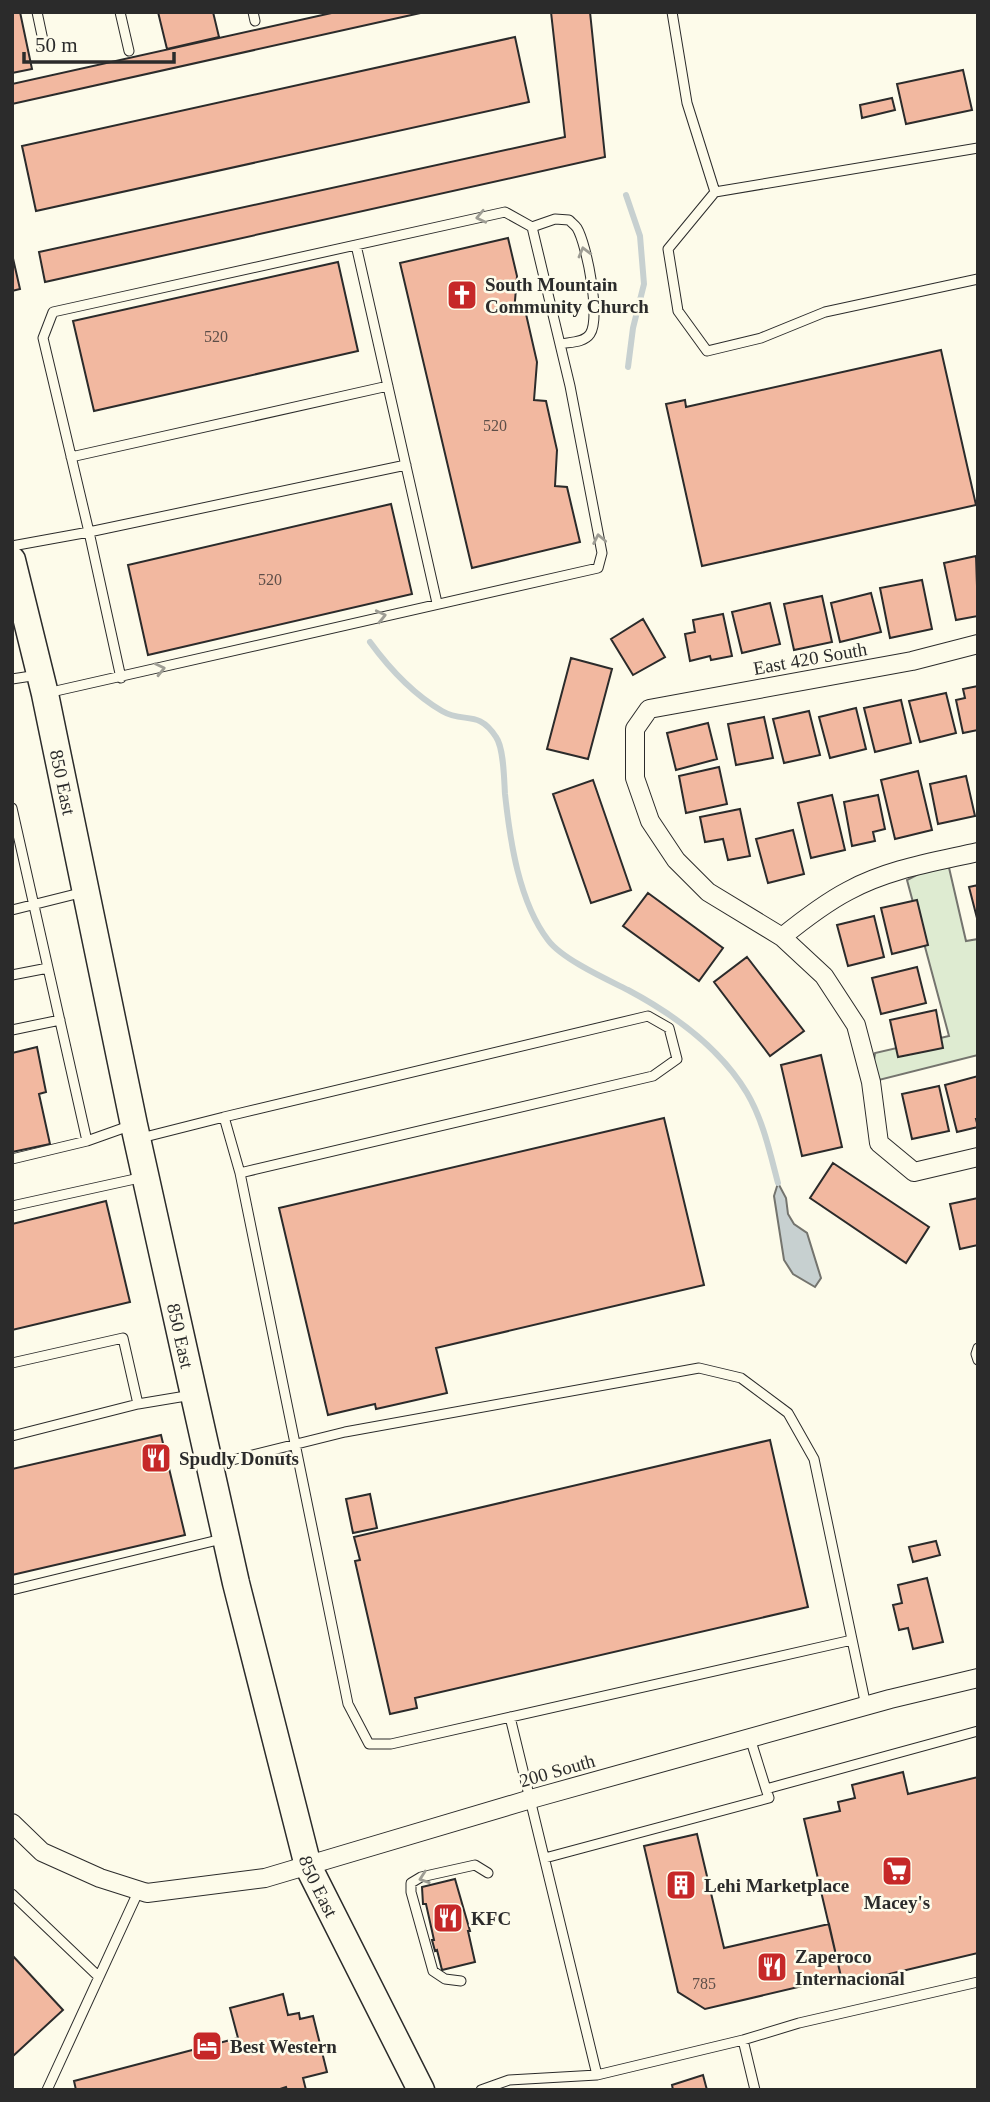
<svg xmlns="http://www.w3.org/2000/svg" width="990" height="2102" viewBox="0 0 990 2102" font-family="'Times New Roman',serif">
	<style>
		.green { fill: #deebd1; stroke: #74746e; stroke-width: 2 }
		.water { fill: #c7d0d0; stroke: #74746e; stroke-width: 2 }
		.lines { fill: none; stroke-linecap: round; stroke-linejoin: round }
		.stream { stroke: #c7d0d0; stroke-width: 6 }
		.building { fill: #f2b8a0; stroke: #2b2b2b; stroke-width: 2 }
		.service-casing { stroke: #2b2b2b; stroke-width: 11 }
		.minor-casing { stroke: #2b2b2b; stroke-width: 20 }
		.secondary-casing { stroke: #2b2b2b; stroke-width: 29 }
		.service { stroke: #fdfbea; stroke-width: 9 }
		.minor { stroke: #fdfbea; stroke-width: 18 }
		.secondary { stroke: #fdfbea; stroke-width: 26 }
		.oneway { stroke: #9e9d94 }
		.labels { text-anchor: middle; stroke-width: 5; stroke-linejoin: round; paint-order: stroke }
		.number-label { font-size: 16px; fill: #5d4e48 }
		.poi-label { font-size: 19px; font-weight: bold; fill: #2b2b2b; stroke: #fdfbea; text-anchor: start }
		.street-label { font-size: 19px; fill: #2b2b2b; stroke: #fdfbea }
	</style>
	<rect width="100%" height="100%" fill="#fdfbea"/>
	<path class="green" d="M947,859l19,82 12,-2v116l-107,27 4,-29 74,-17 -42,-156z"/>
	<path class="water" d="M778,1183l8,15 2,16 6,10 13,9 14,45 -6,9 -22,-13 -9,-14 -10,-64z"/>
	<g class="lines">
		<path class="stream" d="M626,195l14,41 4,48 -11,44 -5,39
			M370,642c19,26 43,52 72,69 22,13 36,-2 54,26 8,11 8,43 9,57 5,47 14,108 43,146 14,19 58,39 80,50 45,24 92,58 119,103 16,27 23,60 31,90"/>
	</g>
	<path class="building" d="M12,12h8l12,57 -20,4z
		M158,12h55l6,25 -52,12z
		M336,12h89l-413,92v-20z
		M551,12h39l15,145 -560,125 -6,-30 526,-115z
		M515,37l14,65 -493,109 -14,-65z
		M963,70l9,40 -66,14 -9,-40z
		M892,98l3,12 -33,8 -2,-13z
		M508,238l9,38 -3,37 12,1 11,48 -3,38 12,1 11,49 -2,36 12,1 13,55 -108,26 -72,-305z
		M12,254l8,35 -8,2z
		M338,262l20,89 -264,60 -21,-90z
		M941,350l35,155 -274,61 -36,-162 19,-4 1,7z
		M391,504l21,90 -264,61 -20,-90z
		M976,556l2,60 -22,4 -12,-57z
		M922,580l10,49 -42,9 -10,-50z
		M871,593l10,39 -41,10 -9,-39z
		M822,596l10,46 -38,8 -10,-46z
		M770,603l10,41 -38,9 -10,-41z
		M723,614l9,42 -21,4 -1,-4 -20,5 -5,-27 10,-2 -2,-12z
		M643,619l22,38 -32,18 -22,-36z
		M571,658l41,11 -24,90 -41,-10z
		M978,686v44l-15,3 -7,-33 9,-2 -2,-9z
		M946,693l10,40 -36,9 -11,-41z
		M901,700l10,43 -36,9 -11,-44z
		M856,708l10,41 -36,9 -11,-41z
		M809,711l11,44 -36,8 -11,-44z
		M764,717l9,41 -37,7 -8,-41z
		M708,723l9,36 -41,11 -9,-37z
		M719,767l8,37 -41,9 -7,-37z
		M918,771l14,59 -37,9 -14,-59z
		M966,776l9,40 -37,8 -8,-40z
		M593,780l38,110 -40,13 -38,-109z
		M832,795l13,55 -34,8 -13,-55z
		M878,795l7,34 -12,3 2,9 -23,5 -8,-44z
		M740,809l10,47 -22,4 -5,-21 -18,3 -5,-25z
		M793,830l11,44 -36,9 -12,-44z
		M978,885v37l-9,-35z
		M648,893l75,55 -24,33 -76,-55z
		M917,900l11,45 -36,9 -11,-46z
		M874,916l10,41 -36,9 -11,-41z
		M747,957l57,74 -34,25 -56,-74z
		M917,967l9,36 -45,11 -9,-36z
		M936,1010l7,38 -45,9 -8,-37z
		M37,1047l9,45 -7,2 11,50 -38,8v-99z
		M821,1055l21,92 -40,9 -21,-91z
		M978,1076v43h-2l2,8 -21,5 -12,-47z
		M939,1086l10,45 -37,8 -10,-45z
		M664,1118l40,167 -268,63 11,45 -71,16 -1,-5 -47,11 -49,-207z
		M833,1163l96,64 -23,36 -96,-65z
		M978,1198v47l-18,4 -10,-45z
		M106,1201l24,101 -118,28v-106z
		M161,1435l24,100 -173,40v-106z
		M770,1440l38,167 -393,91 2,10 -27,6 -35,-153 5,-1 -6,-23z
		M370,1494l7,34 -24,5 -7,-34z
		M936,1541l4,14 -27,7 -4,-15z
		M927,1578l16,64 -30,7 -5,-21 -9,2 -6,-25 9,-2 -4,-18z
		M903,1772l5,22 70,-17v176l-135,32 -39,-166 36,-8 -2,-9 17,-4 -3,-13z
		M697,1834l27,114 105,-24 12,53 -136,32 -27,-17 -34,-146z
		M455,1879l15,52h-2l7,31 -33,8 -5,-20 -2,1 -3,-11h2l-8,-36h-3l-1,-17z
		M12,1955l51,55 -51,47z
		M283,1994l5,21 11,-2 1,6 13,-3 14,56 -24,6 3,12h-19l-1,-3 -9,3h-201l-2,-9 164,-43 -8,-30z
		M703,2075l4,15h-34l-1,-5z"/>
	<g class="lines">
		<g class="service-casing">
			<path id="service" d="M37,12l7,33
				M120,12l9,39
				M253,12l2,9
				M672,12l15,91 28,89 -47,57 10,62 29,40 54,-13 64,-26 153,-33
				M715,192l263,-44
				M532,227l23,-8 14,1c3,3 6,5 8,8 10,17 24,90 13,106 -6,9 -21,8 -30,10
				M356,245l81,358
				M71,457l317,-71
				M12,546l77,-14 -46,-194 10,-26 452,-100 27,15 38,159 32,167 -4,15 -551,125
				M121,678l-32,-146 317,-67
				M12,679l26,-4
				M12,808l75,333
				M12,910l72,-18
				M12,975l36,-7
				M12,1030l48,-10
				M224,1117l424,-101 21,12 8,31 -24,17 -413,97
				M141,1138l83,-21 16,56 108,531 21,40h22l461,-104
				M12,1159l75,-18 45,-16
				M12,1206l132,-29
				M978,1348l-2,6 2,6
				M12,1363l111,-25 15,66
				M12,1436l126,-32 54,-9
				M212,1465l133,-33 354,-64 42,10 47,35 26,46 52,247
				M12,1590l210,-51
				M510,1717l87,358
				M750,1738l16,51
				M545,1858l224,-60 -3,-9 212,-58
				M12,1894l87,83
				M461,1981l-16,-2 -12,-8 -22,-79v-9l10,-6 54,-12 13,8
				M743,2040l12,50
				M47,2090l92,-200
				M481,2090l28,-10 88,-5 146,-35 56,-17 179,-41"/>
		</g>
		<g class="minor-casing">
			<path id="minor" d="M978,644l-66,17 -263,48 -14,20v49l15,43 26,39 32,32 74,45 42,39 32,49 15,57 8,61 35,29 64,-15
				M782,937c21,-17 43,-34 66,-46 40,-22 86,-29 130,-39
				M12,1823l30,29 58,26 47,15 118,-15 266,-79 359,-100 88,-21"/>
		</g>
		<g class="secondary-casing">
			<g id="secondary">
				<path id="s1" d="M12,560l33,134 89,431 60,270 42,188 72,283 113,224"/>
			</g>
		</g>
		<use href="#service" class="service"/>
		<use href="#minor" class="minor"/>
		<use href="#secondary" class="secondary"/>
	</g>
	<defs><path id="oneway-chevron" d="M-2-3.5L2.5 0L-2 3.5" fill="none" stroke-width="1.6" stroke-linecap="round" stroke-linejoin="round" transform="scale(1.75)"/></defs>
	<g class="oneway">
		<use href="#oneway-chevron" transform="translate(481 217) rotate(168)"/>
		<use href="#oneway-chevron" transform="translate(584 252) rotate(-105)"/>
		<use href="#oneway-chevron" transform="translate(599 539) rotate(-101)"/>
		<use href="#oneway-chevron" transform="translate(381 616) rotate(-13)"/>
		<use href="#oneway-chevron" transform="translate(160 669) rotate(-13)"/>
		<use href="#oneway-chevron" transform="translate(424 1878) rotate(161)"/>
	</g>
	<defs>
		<g id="church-square" transform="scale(1.575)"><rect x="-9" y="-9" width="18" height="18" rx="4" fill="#c62828" stroke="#fdfbea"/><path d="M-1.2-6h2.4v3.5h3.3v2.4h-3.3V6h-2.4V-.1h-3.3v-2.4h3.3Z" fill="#fff"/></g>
		<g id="restaurant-square" transform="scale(1.575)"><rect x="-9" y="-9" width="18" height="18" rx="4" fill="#c62828" stroke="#fdfbea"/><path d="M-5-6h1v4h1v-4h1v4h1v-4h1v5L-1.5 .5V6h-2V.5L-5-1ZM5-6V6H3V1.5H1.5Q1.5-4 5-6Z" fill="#fff"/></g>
		<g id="supermarket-square" transform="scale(1.575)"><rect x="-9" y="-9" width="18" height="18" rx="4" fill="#c62828" stroke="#fdfbea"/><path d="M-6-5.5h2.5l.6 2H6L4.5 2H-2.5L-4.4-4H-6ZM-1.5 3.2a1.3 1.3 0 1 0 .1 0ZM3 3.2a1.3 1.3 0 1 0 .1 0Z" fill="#fff"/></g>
		<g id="building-square" transform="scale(1.575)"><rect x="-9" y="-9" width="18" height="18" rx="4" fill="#c62828" stroke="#fdfbea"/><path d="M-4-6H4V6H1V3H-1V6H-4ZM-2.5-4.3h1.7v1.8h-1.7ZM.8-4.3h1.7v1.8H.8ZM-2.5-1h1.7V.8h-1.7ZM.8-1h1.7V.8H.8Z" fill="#fff"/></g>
		<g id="hotel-square" transform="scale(1.575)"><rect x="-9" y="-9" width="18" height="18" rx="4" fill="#c62828" stroke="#fdfbea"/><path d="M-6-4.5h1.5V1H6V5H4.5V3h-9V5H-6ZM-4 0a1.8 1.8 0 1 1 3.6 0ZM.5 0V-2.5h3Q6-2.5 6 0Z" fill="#fff"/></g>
	</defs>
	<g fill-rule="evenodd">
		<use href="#church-square" x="462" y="295"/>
		<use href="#restaurant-square" x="156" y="1458"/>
		<use href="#supermarket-square" x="897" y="1871"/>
		<use href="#building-square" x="681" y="1885"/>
		<use href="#restaurant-square" x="448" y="1918"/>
		<use href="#restaurant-square" x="772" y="1967"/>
		<use href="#hotel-square" x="207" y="2046"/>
	</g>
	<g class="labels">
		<g class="number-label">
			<text x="216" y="342">520</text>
			<text x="495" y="431">520</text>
			<text x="270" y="585">520</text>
			<text x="704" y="1989">785</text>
		</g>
		<g class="poi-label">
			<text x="485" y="291">South Mountain<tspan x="485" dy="22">Community Church</tspan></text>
			<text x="179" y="1465">Spudly Donuts</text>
			<text x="704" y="1892">Lehi Marketplace</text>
			<text x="897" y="1909" text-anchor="middle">Macey's</text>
			<text x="471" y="1925">KFC</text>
			<text x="795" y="1963">Zaperoco<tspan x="795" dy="22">Internacional</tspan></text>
			<text x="230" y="2053">Best Western</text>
		</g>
		<g class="street-label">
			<text transform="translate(810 658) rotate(-10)" y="7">East 420 South</text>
			<text dy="7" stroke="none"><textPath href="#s1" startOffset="228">850 East</textPath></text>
			<text dy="7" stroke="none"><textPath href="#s1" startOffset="794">850 East</textPath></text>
			<text transform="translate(557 1770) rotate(-16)" y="7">200 South</text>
			<text dy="7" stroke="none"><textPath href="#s1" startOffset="1362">850 East</textPath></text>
		</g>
	</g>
	<rect width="990" height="2102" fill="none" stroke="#2b2b2b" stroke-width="28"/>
	<path d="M24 52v10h150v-10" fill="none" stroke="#2b2b2b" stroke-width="3.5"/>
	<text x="35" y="52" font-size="21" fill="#2b2b2b" stroke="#fdfbea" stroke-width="5" paint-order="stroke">50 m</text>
</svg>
